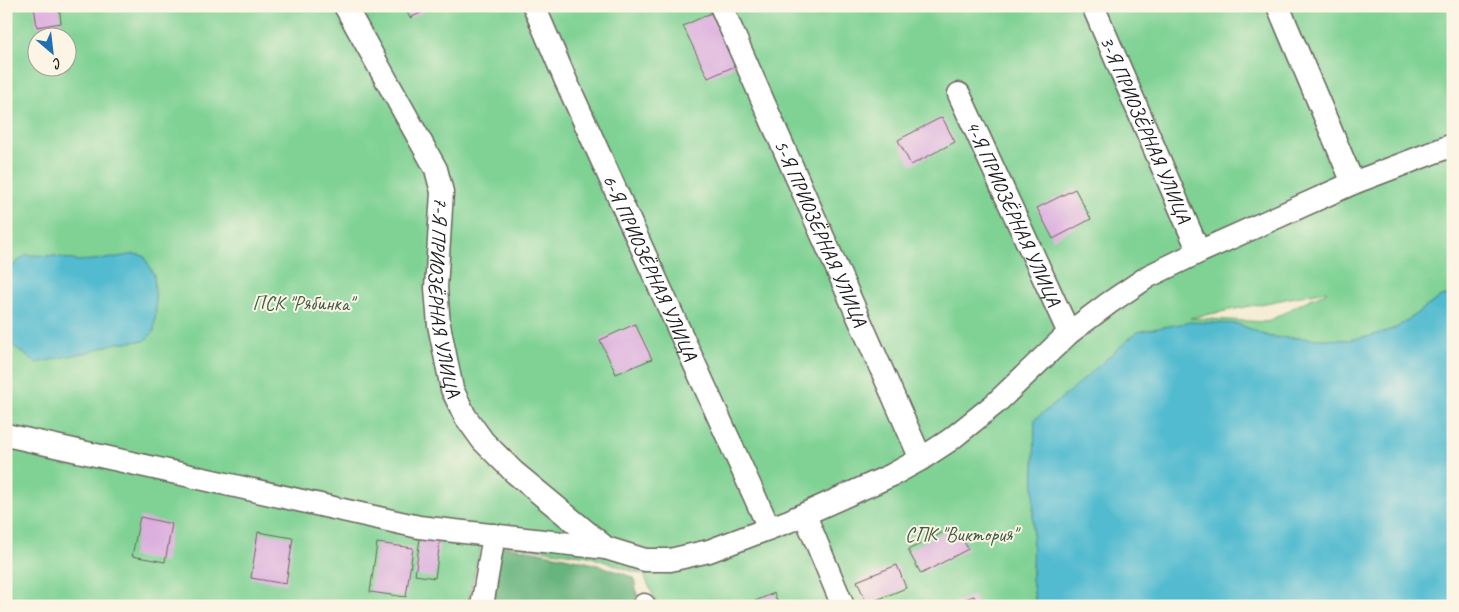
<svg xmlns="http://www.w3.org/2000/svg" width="1459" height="612" viewBox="0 0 1459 612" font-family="Caveat,sans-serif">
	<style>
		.green { fill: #7fd294; stroke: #4e7758; fill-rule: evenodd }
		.forest { fill: #67b47e; stroke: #42684d }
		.water { fill: #53bbd0; stroke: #386c76 }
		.building { fill: #dbaede }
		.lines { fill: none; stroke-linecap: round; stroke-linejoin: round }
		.minor-casing { stroke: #68645c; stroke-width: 25 }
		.minor { stroke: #fff; stroke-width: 22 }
		.labels { text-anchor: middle; stroke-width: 4; stroke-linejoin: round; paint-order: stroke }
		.street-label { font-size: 20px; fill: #1c1c1c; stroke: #fcf5e5 }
		.park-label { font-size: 20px; fill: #3f5c46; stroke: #fcf5e5 }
	</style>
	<rect width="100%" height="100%" fill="#fcf5e5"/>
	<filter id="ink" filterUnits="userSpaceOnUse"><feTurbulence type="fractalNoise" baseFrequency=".02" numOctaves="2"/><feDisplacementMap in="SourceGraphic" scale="10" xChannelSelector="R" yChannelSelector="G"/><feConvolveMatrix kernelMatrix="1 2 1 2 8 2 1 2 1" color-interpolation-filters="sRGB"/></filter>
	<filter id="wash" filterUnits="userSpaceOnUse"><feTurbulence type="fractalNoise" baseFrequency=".0096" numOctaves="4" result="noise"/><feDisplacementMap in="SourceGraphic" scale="20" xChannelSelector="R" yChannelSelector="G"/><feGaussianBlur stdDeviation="1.12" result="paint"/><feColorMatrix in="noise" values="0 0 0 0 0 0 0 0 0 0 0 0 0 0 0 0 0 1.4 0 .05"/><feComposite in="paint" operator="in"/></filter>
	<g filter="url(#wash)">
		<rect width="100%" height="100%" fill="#f4ebd2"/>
		<path class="green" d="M6,6h1447v291l-7,-1 -7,2 -43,30 -25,8 -23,4 -78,-3 -33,-13 -176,75 -26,20 -3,159 4,28h-378l-14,-31 -56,-19 -106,-15 -15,65h-461zM38,38h30v30h-30zM1326,291v2l-18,7 -41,22 -77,-4z"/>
		<path class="forest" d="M497,545c47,8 93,14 137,33l5,28h-162z"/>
		<path class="water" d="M135,254l9,2 10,19 2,35 -2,22 -9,9 -29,2 -27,9 -53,11 -24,-18 -6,-7v-67l20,-16 30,1 21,5 29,-2z
			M1446,296l7,1v309h-417l-4,-28 3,-159 26,-20 76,-67 53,-10 48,2 32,13 78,3 23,-4 25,-8 43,-30z"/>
		<g id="blocks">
			<path class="building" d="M34,6h25l2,17 -24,4z
				M404,6h31l-25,12z
				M711,13l24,53 -27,12 -25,-52z
				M942,117l13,25 -44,23 -13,-25z
				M1075,189l16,30 -38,20 -16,-31z
				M635,324l17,35 -36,15 -16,-34z
				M140,517l32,7 -7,38 -33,-6z
				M956,526l12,23 -47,25 -13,-24z
				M421,531l20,3 -6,44 -20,-3z
				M258,532l35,6 -7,46 -35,-6z
				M377,543l36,5 -7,49 -36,-5z
				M897,565l9,23 -39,16 -10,-23z
				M774,593l5,13h-35z
				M974,596l3,10h-29v-1z"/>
		</g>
	</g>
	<g filter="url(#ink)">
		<use href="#blocks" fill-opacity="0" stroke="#68645c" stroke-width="1"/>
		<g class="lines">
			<g class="minor-casing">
				<g id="minor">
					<path id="s1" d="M345,6l91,163 6,23 -6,96 3,37 13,64 13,27 18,25 31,31 92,76 39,12h25l39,-9 80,-30 103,-46 29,-16 29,-19 46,-37 73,-70 40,-30 40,-27 50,-24 154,-69 100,-38"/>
					<path id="s2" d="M534,6l32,75 203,447"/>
					<path id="s3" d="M721,6l200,453"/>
					<path id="s4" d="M1093,6l106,246"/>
					<path d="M1278,6l75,177"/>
					<path id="s5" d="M959,94l110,239"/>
					<path d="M6,435l413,92 187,21"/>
					<path d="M805,515l38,91"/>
					<path d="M644,605v1"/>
					<path d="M482,606l12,-71"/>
				</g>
			</g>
			<use href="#minor" class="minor"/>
		</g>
	</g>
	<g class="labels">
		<g class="street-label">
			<text dy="7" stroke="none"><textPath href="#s4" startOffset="134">3-Я ПРИОЗЁРНАЯ УЛИЦА</textPath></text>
			<text dy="7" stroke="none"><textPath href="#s5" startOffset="131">4-Я ПРИОЗЁРНАЯ УЛИЦА</textPath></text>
			<text dy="7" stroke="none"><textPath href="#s3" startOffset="248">5-Я ПРИОЗЁРНАЯ УЛИЦА</textPath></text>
			<text dy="7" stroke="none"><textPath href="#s2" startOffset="286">6-Я ПРИОЗЁРНАЯ УЛИЦА</textPath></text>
			<text dy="7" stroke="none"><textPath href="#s1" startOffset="316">7-Я ПРИОЗЁРНАЯ УЛИЦА</textPath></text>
		</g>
		<g class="park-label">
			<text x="303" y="310">ПСК "Рябинка"</text>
			<text x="961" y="541">СПК "Виктория"</text>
		</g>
	</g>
	<rect width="1459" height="612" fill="none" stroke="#fcf5e5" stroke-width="25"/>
	<g transform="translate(52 52) rotate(152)"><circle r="24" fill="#fcf5e5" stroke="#a29e95"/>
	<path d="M0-4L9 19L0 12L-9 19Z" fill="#1f6fb2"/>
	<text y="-8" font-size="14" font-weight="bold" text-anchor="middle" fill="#1c1c1c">С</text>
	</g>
</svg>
